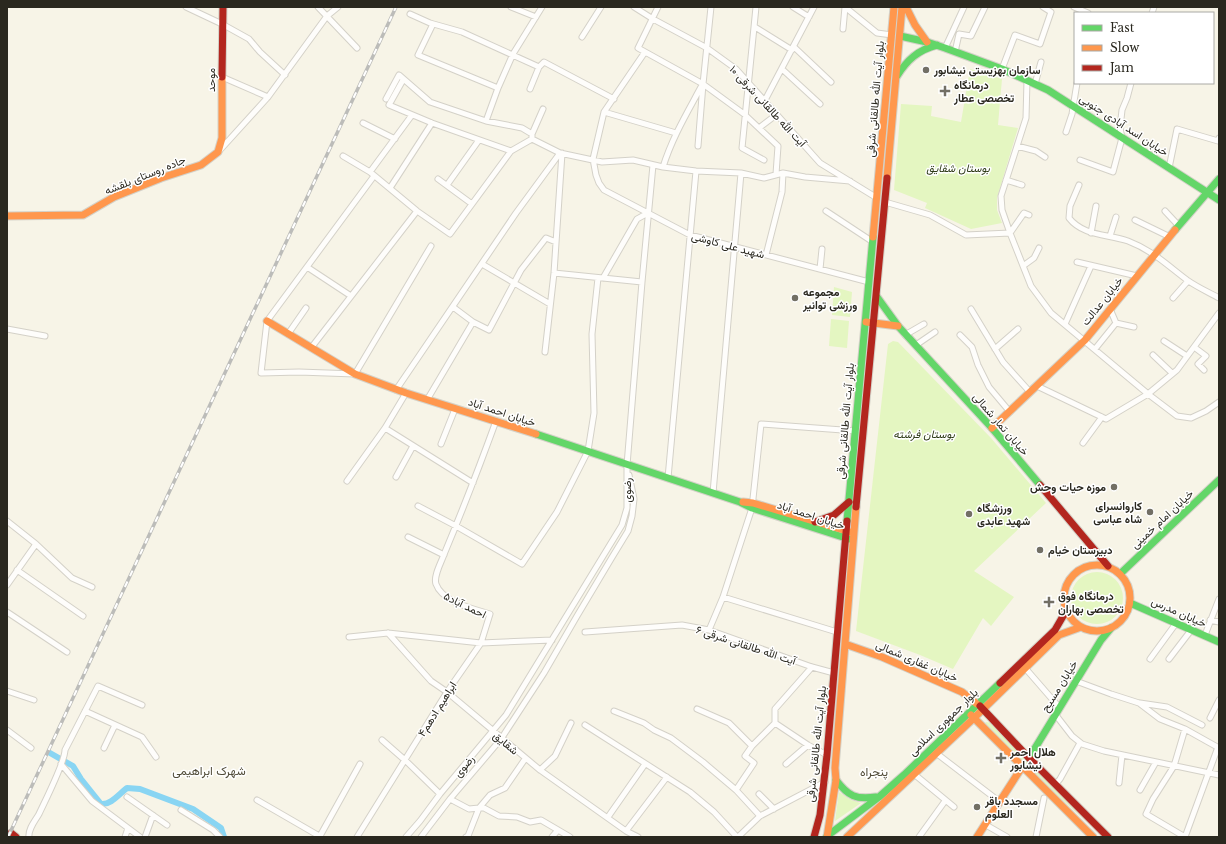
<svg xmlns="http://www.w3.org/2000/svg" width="1226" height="844" viewBox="0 0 1226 844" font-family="'Libre Baskerville',Vazirmatn,serif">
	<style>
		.green { fill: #e4f6c1 }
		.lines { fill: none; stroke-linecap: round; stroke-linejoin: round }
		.canal { stroke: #89d5f3; stroke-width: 6 }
		.street-casing { stroke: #d4d1c8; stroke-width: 7 }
		.fast-casing { stroke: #d4d1c8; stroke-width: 9 }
		.slow-casing { stroke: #d4d1c8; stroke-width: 9 }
		.jam-casing { stroke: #d4d1c8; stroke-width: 9 }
		.street { stroke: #fefdfb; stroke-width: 5 }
		.fast { stroke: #63d668; stroke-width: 7 }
		.slow { stroke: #ff974d; stroke-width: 7 }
		.jam { stroke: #b3261e; stroke-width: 7 }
		.rail-casing { stroke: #bcbcb9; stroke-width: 3.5 }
		.rail { stroke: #fff; stroke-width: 2; stroke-dasharray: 6; stroke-linecap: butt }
		.poi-dot { fill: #726f65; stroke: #fff; stroke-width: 1.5 }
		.labels { text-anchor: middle; stroke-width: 3; stroke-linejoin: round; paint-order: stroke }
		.poi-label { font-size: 11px; font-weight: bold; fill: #2a281f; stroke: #fff; text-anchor: start }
		.street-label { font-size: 11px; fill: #2a281f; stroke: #fff }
		.park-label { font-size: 11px; font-style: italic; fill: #2b3814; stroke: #fff }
		.neighbourhood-label { font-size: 12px; fill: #514c39; stroke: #fff }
	</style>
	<rect width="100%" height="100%" fill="#f7f4e7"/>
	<path class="green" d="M970,69l32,10 -4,46 20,3 -21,70v12l5,13 -31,6 -46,-21 2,-5 -33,-13 7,-86 31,2 -1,10 30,6z
		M834,287l18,5 -2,25 -18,-2z
		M831,319l18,2 -2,27 -18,-2z
		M893,341l5,1 93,96 55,65 -72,68 40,26 -23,29 -8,-8 -30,51 -33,-14 -64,-24 32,-287z
		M1071 598a26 26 0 1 1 52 0a26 26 0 1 1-52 0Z
		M986,722l6,1 111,114 -47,-43 -71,-71z
		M839,792l12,8 10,3 -26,18z"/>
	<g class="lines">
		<path class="canal" d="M50,753l23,13 8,13 20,25c10,1 18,-10 26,-16l13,1 53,20 28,19 3,9"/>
		<g class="street-casing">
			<path id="street" d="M186,7l36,17 27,15 11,13 25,23
				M318,7l39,41
				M511,7l25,10
				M634,7l19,12 54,29 29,21 84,94 57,35
				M658,7l-20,41 65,36 41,30 34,32 -2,28
				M756,7l-14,141 22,12
				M793,7l16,10
				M845,7l32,26 15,2
				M1074,7l14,6
				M1152,13l2,-6
				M410,14l20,9 32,9 77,35
				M433,24l-15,31 80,33
				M755,27l37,23
				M843,29l2,-22
				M582,37l19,-30
				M794,47l37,35
				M945,48l19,-41
				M645,52l-41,60 -11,47 3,16 3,8 5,7 86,45 179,47
				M955,52l4,-18 12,2 14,-29
				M782,69l38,35
				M1002,69l13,-34 25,9 11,-32 -8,-5
				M222,77l46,20
				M403,80l-14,25 43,18 79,28
				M1027,80l-1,38 -25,78 1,14 8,23 21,53 20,27 97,81 29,22 14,2 15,-7 13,-9
				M1035,84l6,-22
				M530,89l9,-22 5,-5 70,37
				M386,99l13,-24 31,27 56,19 36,7 10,6v5l28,14 42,9 31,-2 30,7 33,4 45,2 23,5 19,-5 22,4 45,4
				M764,102l50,-95
				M604,112l72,21
				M486,121l12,-33 15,-34 29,-47
				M363,123l32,16
				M759,128l17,-13
				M1066,132l6,-18 5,-31
				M532,134l11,-25
				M698,146l5,-62 8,-77
				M1017,146l19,5 9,6
				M220,150l48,-53 59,-81 11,-9
				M343,156l27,16 47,39 33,23 61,-83 21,-12
				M1080,160l33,12 9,-34 -2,-10 2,-18 5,-12 4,-15
				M663,167c9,-29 24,-54 38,-80
				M1169,168l8,-39 41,12 1,-3
				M370,172l42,-57
				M374,176l-107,145 -6,52 38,-1 56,2 76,-128
				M438,179l34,25
				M1006,180l16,5
				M447,185l32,-45
				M1079,185l-9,21 -1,12c14,18 38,16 59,23 24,9 39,24 59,39 10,7 21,12 32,18
				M390,188l42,-65
				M885,202l45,13 36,20 44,-2
				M826,211l47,31
				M1165,211l14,15
				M1135,220l35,17
				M1010,233l14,-20 5,2
				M1091,233l5,-27
				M1110,236l6,-19
				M766,255l16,-63 1,-19
				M1077,262l60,14
				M482,264l68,40
				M1023,266l11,-8 5,-10
				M307,267l44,29
				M820,269l2,-20
				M554,273l88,9
				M603,278l34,-59 11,-6
				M1173,298l15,-17
				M453,307l20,15 16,8 32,-60 25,-32 10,4
				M971,309l32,53 27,30
				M1116,323l18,4
				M1065,324l26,-58
				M7,329l38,7
				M288,334l18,-26
				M905,335l19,-11
				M960,335l12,12 6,18 11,22 21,25
				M1164,341l23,15
				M916,345l19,-13
				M1194,347l12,9 -8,8 6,6
				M311,348l106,-137
				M995,349l23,-20
				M1095,349l21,-26 -6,-14
				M545,352l9,-79 8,-120
				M1153,355l19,18
				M1037,386l69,33 42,-25 29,-24 42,-57
				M396,390l120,-177 44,-60
				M427,400l46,-78
				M385,428l88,55
				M1083,443l19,-26
				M441,444l14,-35
				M396,477l17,-31
				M668,478l28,-307
				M347,481l38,-53 21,-35
				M713,493l28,-320
				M418,506l38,20 66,38 35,-52 31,-61 6,-38 -2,-79 6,-56
				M7,521l29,23 36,34 20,9
				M408,537l36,18
				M17,570l66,46
				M7,585l29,-41
				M723,597l114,35
				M7,612l60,40
				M1210,620l9,2
				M709,630l14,-33 29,-89 9,-84 95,7
				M585,632l97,-7 27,5 103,37 22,6
				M388,633l43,48 16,11 93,78 86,61 12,6
				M1205,635l14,-36
				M349,637l39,-4 93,10 9,-29c-16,-5 -48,-12 -54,-30 -3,-8 6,-23 9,-32 18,-43 35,-87 51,-131
				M1150,659l27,-37
				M1169,659l23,-30
				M1026,669l33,38
				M1076,681l35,13 28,9 21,16 25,10 34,19
				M7,691l27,9
				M1140,703l27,4 35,18
				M697,709l32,14 23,23 23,-23
				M85,711l57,26 14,20
				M614,711l30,12 10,7 17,8 32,24 33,28 24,26
				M1055,714l17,22 10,8 22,7 115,24
				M1210,718l9,-18
				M775,723v-14l37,-42
				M775,723l33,22 19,10
				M585,725l105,67 24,20 23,25
				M1185,729l-11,37 -21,33 -7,15 39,23
				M7,730l24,18
				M382,740l24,21 34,33
				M104,748l11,-23
				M936,753l64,49
				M61,764l31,37 48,36
				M786,764l22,-19
				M540,770l15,-14 16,-33
				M914,774l40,33
				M1119,783l3,-28
				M1055,785l5,-6 20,-36
				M736,790l18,-27 -9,-7 7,-10
				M1140,790l16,-28
				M759,794l15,15
				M127,797l40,28
				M450,799l19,10 10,-1 11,-13 15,-7 20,-29
				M257,800l64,37
				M181,810l32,20 7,7
				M608,817l37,-53
				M986,825l21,12
				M626,831l41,-54
				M320,836l40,-72
				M29,837c-1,-8 6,-16 10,-23 6,-13 26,-52 26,-64l33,-64 44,19
				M125,837l3,-9
				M145,837l8,-22
				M357,837l90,-145 34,-49 71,-3
				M406,837l14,-16 20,-27 66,-79 116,-190 5,-17v-43l15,-183 11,-117
				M421,837l29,-38 51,-60 43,-66 33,-57 34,-57 17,-28 4,-15 2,-17 -5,-24
				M466,837l2,-1 11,-28h5l15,8 18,1 13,5 11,-2 29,17
				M552,837l6,-7
				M738,837l22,-21 65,-34
				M919,837l26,-36
				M1036,837l8,-39
				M1185,837l33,-90"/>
		</g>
		<g class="fast-casing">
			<path id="fast" d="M900,36l27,6 18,6 57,21 46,21 171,110
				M897,76c10,-16 21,-26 40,-31
				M1175,230l44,-51
				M877,297l21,29 94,102 48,57
				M536,434l204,68 12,6 97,31
				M847,521l26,-284
				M1120,574l99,-94
				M1130,603l89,39
				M1029,758l72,-118 10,-12
				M836,780c12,16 20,20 40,17
				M827,836l52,-39 25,-22 96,-92"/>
		</g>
		<g class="slow-casing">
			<path id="slow" d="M906,7l9,18 12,17
				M887,178l15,-171
				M7,216l76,-1 31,-18 47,-19 40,-13 17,-13 4,-14v-61
				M873,237l21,-230
				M267,321l88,53 51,19 130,41
				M866,322l32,4
				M992,428l93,-88 90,-110
				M743,502l10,1 97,29
				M1064 598a33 33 0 1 1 66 0a33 33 0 1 1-66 0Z
				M845,644l37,13 80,35 15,12
				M971,715l122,122
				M827,837l9,-57 -1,-12 21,-261
				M847,837l127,-119 85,-83 22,-8
				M977,837l45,-70"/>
		</g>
		<g class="jam-casing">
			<path id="jam" d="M222,77l1,-70
				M1040,485l68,81
				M856,507l31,-329
				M815,522l19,-7 15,-13
				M1000,683l55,-53 11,-19
				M980,706l49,52 79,79
				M11,833l5,4
				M814,837l6,-22 7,-60 20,-234"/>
		</g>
		<use href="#street" class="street"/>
		<use href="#fast" class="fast"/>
		<use href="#slow" class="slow"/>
		<use href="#jam" class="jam"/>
		<g class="rail-casing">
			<path id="rail" d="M8,837l388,-830"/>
		</g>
		<use href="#rail" class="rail"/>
	</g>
	<g class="poi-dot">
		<circle cx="926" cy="70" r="4"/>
		<path d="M943 85h4v4h4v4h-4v4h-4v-4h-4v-4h4z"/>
		<circle cx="795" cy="298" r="4"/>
		<circle cx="1114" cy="487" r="4"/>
		<circle cx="1150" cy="512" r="4"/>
		<circle cx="969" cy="514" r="4"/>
		<circle cx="1040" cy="550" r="4"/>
		<path d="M1047 596h4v4h4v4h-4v4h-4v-4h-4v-4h4z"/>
		<path d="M999 752h4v4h4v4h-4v4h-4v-4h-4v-4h4z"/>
		<circle cx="977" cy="807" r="4"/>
	</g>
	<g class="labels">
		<g class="poi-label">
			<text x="934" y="74">سازمان بهزیستی نیشابور</text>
			<text x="954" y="89">درمانگاه<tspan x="954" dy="13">تخصصی عطار</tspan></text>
			<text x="803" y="296">مجموعه<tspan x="803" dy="13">ورزشی توانیر</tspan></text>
			<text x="1106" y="491" text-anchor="end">موزه حیات وحش</text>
			<text x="1142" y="510" text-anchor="end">کاروانسرای<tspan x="1142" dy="13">شاه عباسی</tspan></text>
			<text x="977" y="512">ورزشگاه<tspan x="977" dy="13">شهید عابدی</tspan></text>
			<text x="1048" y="554">دبیرستان خیام</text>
			<text x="1058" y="600">درمانگاه فوق<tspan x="1058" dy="13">تخصصی بهاران</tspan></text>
			<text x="1010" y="756">هلال احمر<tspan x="1010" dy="13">نیشابور</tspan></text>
			<text x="985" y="805">مسجدد باقر<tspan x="985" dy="13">العلوم</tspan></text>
		</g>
		<g class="street-label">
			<text transform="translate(211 80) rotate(-90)" y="4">موحد</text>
			<text transform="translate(875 99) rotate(-85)" y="4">بلوار آیت الله طالقانی شرقی</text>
			<text transform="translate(768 106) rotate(47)" y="4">آیت الله طالقانی شرقی ۱۰</text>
			<text transform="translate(1124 125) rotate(33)" y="4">خیابان اسد آبادی جنوبی</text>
			<text transform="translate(145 175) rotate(-22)" y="4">جاده روستای بلقشه</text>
			<text transform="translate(728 245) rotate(15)" y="4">شهید علی کاوشی</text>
			<text transform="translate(1102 301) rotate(-51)" y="4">خیابان عدالت</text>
			<text transform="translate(502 412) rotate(18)" y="4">خیابان احمد آباد</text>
			<text transform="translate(845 421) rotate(-85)" y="4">بلوار آیت الله طالقانی شرقی</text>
			<text transform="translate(1001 424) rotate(49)" y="4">خیابان تمار شمالی</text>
			<text transform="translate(627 490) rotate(-90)" y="4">رضوی</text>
			<text transform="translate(811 515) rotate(18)" y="4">خیابان احمد آباد</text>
			<text transform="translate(1162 519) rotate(-43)" y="4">خیابان امام خمینی</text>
			<text transform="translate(465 605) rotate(26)" y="4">احمد آباد۵</text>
			<text transform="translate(1179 612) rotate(24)" y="4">خیابان مدرس</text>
			<text transform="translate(746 645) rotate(18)" y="4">آیت الله طالقانی شرقی ۶</text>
			<text transform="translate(917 661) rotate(23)" y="4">خیابان غفاری شمالی</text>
			<text transform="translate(1059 686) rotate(-58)" y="4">خیابان مسیح</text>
			<text transform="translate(437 709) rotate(-58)" y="4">ابراهیم ادهم۴</text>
			<text transform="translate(943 722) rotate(-44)" y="4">بلوار جمهوری اسلامی</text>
			<text transform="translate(506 743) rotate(40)" y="4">شقایق</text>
			<text transform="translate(816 744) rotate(-84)" y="4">بلوار آیت الله طالقانی شرقی</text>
			<text transform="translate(464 766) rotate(-50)" y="4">رضوی</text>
		</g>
		<g class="park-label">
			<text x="958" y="172">بوستان شقایق</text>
			<text x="924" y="438">بوستان فرشته</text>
		</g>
		<g class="neighbourhood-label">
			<text x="209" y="775">شهرک ابراهیمی</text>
			<text x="874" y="776">پنجراه</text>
		</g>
	</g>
	<rect width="1226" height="844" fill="none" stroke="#2a281f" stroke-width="16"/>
	<rect x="1074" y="12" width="140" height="72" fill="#ffffff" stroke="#aaa9a5"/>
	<rect x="1082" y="25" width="20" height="6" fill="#63d668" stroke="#aaa9a5"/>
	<text x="1110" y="32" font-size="12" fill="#2a281f">Fast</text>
	<rect x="1082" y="45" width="20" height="6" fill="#ff974d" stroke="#aaa9a5"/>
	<text x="1110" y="52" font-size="12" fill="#2a281f">Slow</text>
	<rect x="1082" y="65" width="20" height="6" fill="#b3261e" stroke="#aaa9a5"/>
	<text x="1110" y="72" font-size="12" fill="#2a281f">Jam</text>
</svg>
